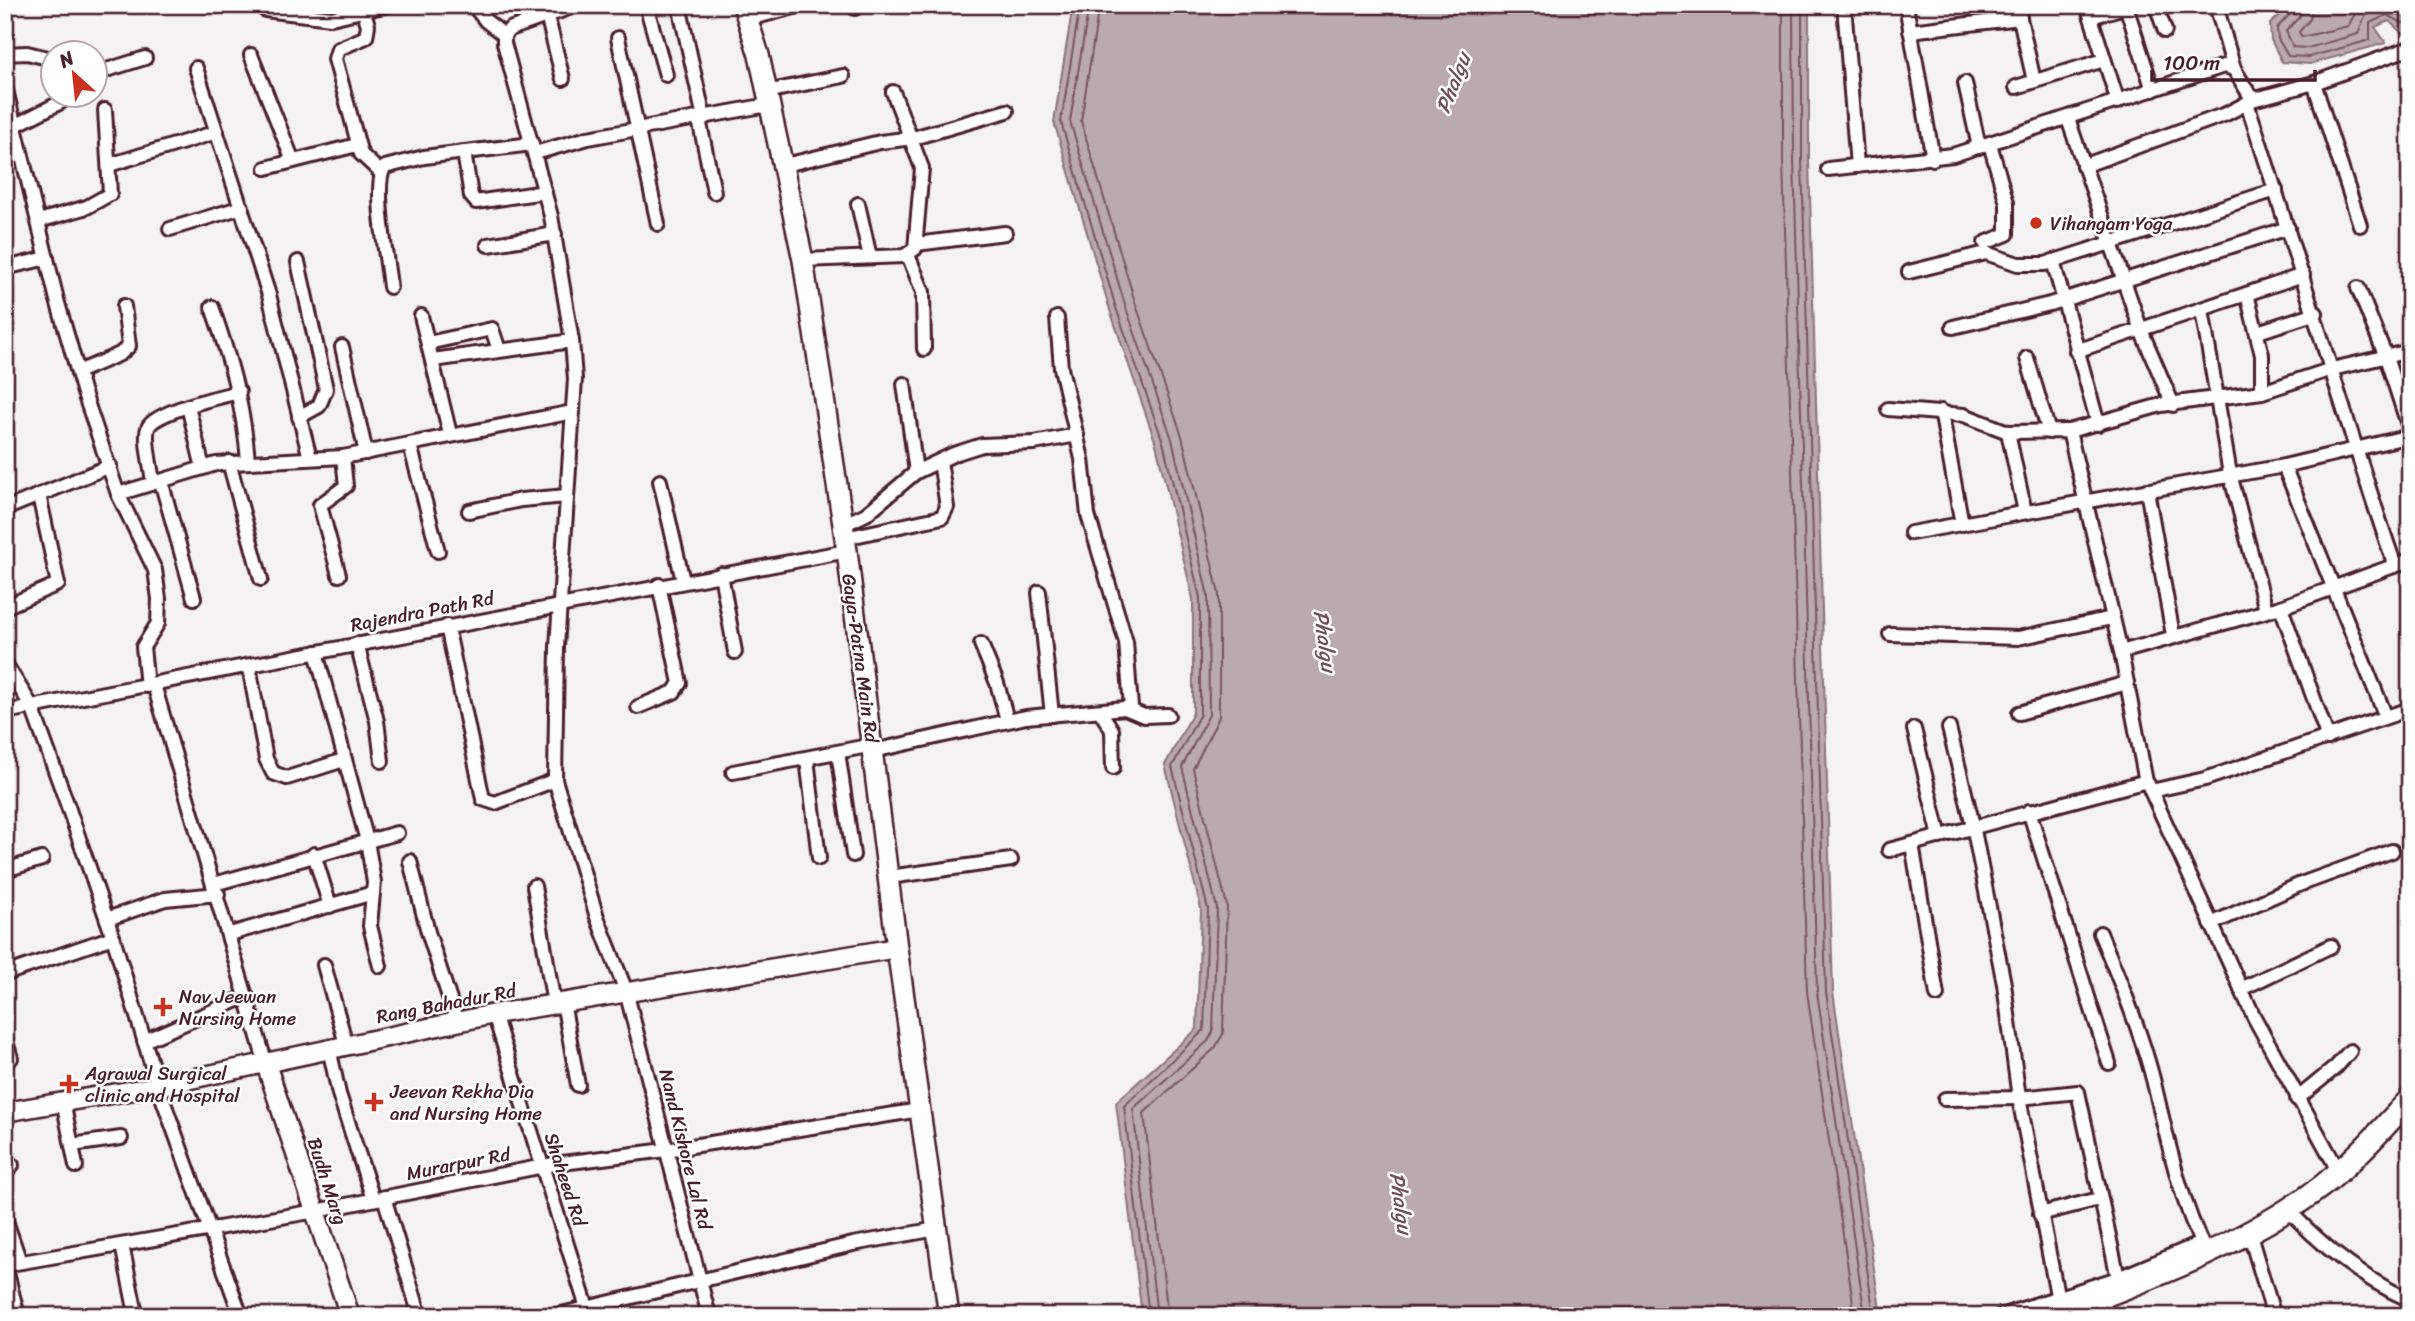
<svg xmlns="http://www.w3.org/2000/svg" width="2415" height="1321" font-family="Sriracha,sans-serif">
	<style>
		.water { fill: #baa9ae; stroke: #8d727a; stroke-width: 2 }
		.lines { fill: none; stroke-linecap: round; stroke-linejoin: round }
		.shore { stroke: #77565f; stroke-width: 2 }
		.street-casing { stroke: #4a1f2b; stroke-width: 18 }
		.secondary-casing { stroke: #4a1f2b; stroke-width: 23 }
		.primary-casing { stroke: #4a1f2b; stroke-width: 24 }
		.highway-casing { stroke: #4a1f2b; stroke-width: 26 }
		.street { stroke: #fff; stroke-width: 12 }
		.secondary { stroke: #fff; stroke-width: 18 }
		.primary { stroke: #fff; stroke-width: 19 }
		.highway { stroke: #fff; stroke-width: 21 }
		.poi-dot { fill: #c8321e; stroke: #fff; stroke-width: 2.5 }
		.labels { text-anchor: middle; stroke-width: 5; stroke-linejoin: round; paint-order: stroke }
		.poi-label { font-size: 19px; fill: #4a1f2b; stroke: #fff; text-anchor: start }
		.street-label { font-size: 19px; fill: #4a1f2b; stroke: #fff }
		.water-label { font-size: 21px; font-style: italic; fill: #714f59; stroke: #fff }
	</style>
	<rect width="100%" height="100%" fill="#f4f2f2"/>
	<filter id="ink" filterUnits="userSpaceOnUse"><feTurbulence type="fractalNoise" baseFrequency=".0143" numOctaves="2"/><feDisplacementMap in="SourceGraphic" scale="14" xChannelSelector="R" yChannelSelector="G"/><feConvolveMatrix kernelMatrix="1 2 1 2 8 2 1 2 1" color-interpolation-filters="sRGB"/></filter>
	<g filter="url(#ink)">
		<!-- water -->
		<g class="water">
			<polygon points="1073,5 1809,5 1809,159 1833,992 1881,1316 1142,1316 1116,1102 1197,1029 1201,909 1165,765 1193,713 1193,599 1156,444 1110,310 1054,122"/>
			<polygon points="2291,5 2410,5 2410,28 2403,34 2389,21 2375,27 2386,43 2310,64 2282,62 2271,40 2270,24"/>
		</g>
		<g class="lines">
			<!-- shore -->
			<g class="shore">
				<polyline points="1080,5 1061,122 1116,308 1163,442 1200,598 1200,714 1172,767 1208,909 1204,1030 1124,1106 1149,1316"/>
				<polyline points="1089,5 1070,121 1125,305 1172,439 1208,596 1209,715 1182,767 1217,908 1213,1032 1208,1041 1133,1109 1157,1316"/>
				<polyline points="1099,5 1081,121 1135,302 1182,436 1219,594 1219,717 1193,769 1227,906 1223,1034 1215,1048 1144,1113 1168,1316"/>
				<polyline points="1783,5 1783,160 1807,992 1855,1316"/>
				<polyline points="1793,5 1794,160 1817,992 1865,1316"/>
				<polyline points="1802,5 1802,160 1826,992 1874,1316"/>
				<polyline points="2293,5 2292,12 2277,28 2278,39 2288,56 2309,57 2370,40 2370,23 2387,15 2403,23 2410,23"/>
				<path d="M 2302,5 L 2300,16 L 2286,31 L 2293,47 L 2308,48 L 2358,34 L 2365,16 C 2389,0 2389,11 2410,14"/>
				<polyline points="2313,5 2310,19 2299,32 2302,37 2348,26 2360,5"/>
			</g>
			<defs>
				<g id="street">
					<polyline points="473,5 486,21 504,35"/>
					<polyline points="577,5 510,29 504,35 504,43 551,216 572,341 575,379 557,647 555,780 597,917 626,991 709,1316"/>
					<polyline points="646,5 666,75"/>
					<polyline points="679,5 704,118"/>
					<polyline points="854,5 855,8"/>
					<polyline points="1844,5 1857,166"/>
					<polyline points="1906,5 1933,159"/>
					<polyline points="2017,5 2034,81"/>
					<polyline points="2087,5 2118,102"/>
					<polyline points="2156,5 2165,31"/>
					<polyline points="2216,5 2234,69"/>
					<polyline points="2126,6 2153,90"/>
					<polyline points="265,10 331,18 388,5"/>
					<polyline points="364,12 368,25 366,37 338,49 335,59 361,154 380,172"/>
					<polyline points="547,15 563,79"/>
					<polyline points="2091,17 2131,5"/>
					<polyline points="748,19 802,5"/>
					<polyline points="1910,31 2020,18"/>
					<polyline points="618,38 658,224"/>
					<polyline points="5,54 27,53 52,59"/>
					<polyline points="251,55 293,161"/>
					<polyline points="196,68 269,295 310,458"/>
					<polyline points="94,74 145,58"/>
					<polyline points="1965,83 1979,147"/>
					<polyline points="2314,83 2360,225"/>
					<polyline points="5,86 57,300 83,390 118,494 155,570 159,599 158,623 143,647 147,686"/>
					<polyline points="2016,87 2104,60"/>
					<polyline points="766,92 843,76"/>
					<path d="M 2247,103 C 2298,257 2342,413 2395,566"/>
					<polyline points="699,119 714,192"/>
					<polyline points="2068,119 2141,330 2173,405"/>
					<polyline points="16,125 61,102 65,94"/>
					<polyline points="464,152 471,196 476,202 545,192"/>
					<polyline points="535,153 588,138 768,105"/>
					<polyline points="109,165 217,132"/>
					<polyline points="781,166 880,142 913,138 1007,111"/>
					<polyline points="2083,166 2226,114 2253,100"/>
					<polyline points="266,168 357,145"/>
					<polyline points="1828,169 1953,155 2224,66 2234,69 2249,94 2256,99 2314,83 2410,48"/>
					<polyline points="858,204 870,257"/>
					<polyline points="39,221 87,207 110,194 105,110"/>
					<polyline points="170,229 242,207"/>
					<polyline points="1985,243 2007,234 2007,203 1990,144"/>
					<polyline points="916,244 1005,233"/>
					<polyline points="488,245 555,234"/>
					<polyline points="908,255 923,292 924,349"/>
					<polyline points="803,260 904,256 915,249 922,168 893,92"/>
					<polyline points="2053,261 2098,424"/>
					<polyline points="298,262 326,389 319,406 299,417"/>
					<polyline points="5,268 47,258"/>
					<polyline points="1909,272 1986,253 2018,264 2045,264 2276,190"/>
					<path d="M 390,287 C 388,264 372,182 385,167 L 424,157 L 532,144"/>
					<polyline points="2358,288 2386,357 2410,431"/>
					<polyline points="2247,294 2262,355 2262,392"/>
					<path d="M 212,307 C 230,359 244,407 248,461"/>
					<polyline points="2202,310 2230,474 2266,610"/>
					<polyline points="421,316 450,434"/>
					<polyline points="1057,318 1061,368 1082,459 1088,515 1126,642 1131,708"/>
					<polyline points="1953,327 2050,304 2288,228"/>
					<polyline points="2258,332 2316,313"/>
					<polyline points="428,343 492,329 499,350"/>
					<polyline points="342,347 366,453"/>
					<polyline points="2076,351 2303,275"/>
					<polyline points="2027,358 2049,432"/>
					<polyline points="433,360 572,341"/>
					<polyline points="78,372 120,354 129,346 124,306"/>
					<polyline points="904,384 916,472"/>
					<polyline points="188,406 203,468"/>
					<polyline points="1888,409 1964,415 2008,432 2069,431 2121,652 2146,782"/>
					<polyline points="1941,411 1962,524"/>
					<polyline points="2069,431 2161,405 2262,392 2332,369 2410,351"/>
					<polyline points="2008,432 2025,512"/>
					<polyline points="410,445 438,551"/>
					<polyline points="229,462 261,579"/>
					<polyline points="2284,466 2386,717"/>
					<polyline points="161,481 194,598"/>
					<polyline points="660,481 683,581"/>
					<path d="M 153,483 C 152,471 144,439 148,428 C 153,412 222,396 239,392"/>
					<polyline points="2147,490 2173,635"/>
					<polyline points="118,494 216,464 343,457 573,412"/>
					<polyline points="5,509 110,466"/>
					<polyline points="469,511 521,500 567,496"/>
					<polyline points="843,525 866,514 916,472 954,454 982,445 1034,443 1077,435"/>
					<polyline points="1911,533 2284,466 2410,436"/>
					<polyline points="845,538 942,517 947,507 940,461"/>
					<polyline points="721,574 735,652"/>
					<polyline points="339,575 320,505 346,486 343,457"/>
					<polyline points="1039,592 1052,715"/>
					<polyline points="5,607 58,584 39,495"/>
					<polyline points="2281,607 2328,738"/>
					<polyline points="447,626 483,799 495,803 555,780"/>
					<polyline points="1890,634 2018,638 2112,618"/>
					<polyline points="357,644 377,721 382,761"/>
					<polyline points="981,644 997,683 1007,720"/>
					<polyline points="316,652 367,841 374,882 370,926 380,966"/>
					<polyline points="2121,652 2281,607 2410,560"/>
					<polyline points="5,663 32,707 65,798 113,937 158,1086 241,1316"/>
					<polyline points="249,666 266,759 273,773 287,778 344,760"/>
					<polyline points="154,685 265,1061"/>
					<polyline points="638,707 674,692 680,683 659,585"/>
					<polyline points="1100,711 1112,730 1113,768"/>
					<polyline points="5,712 847,551"/>
					<polyline points="2019,713 2127,683"/>
					<polyline points="1949,728 1973,825 2004,984 2019,1098 2058,1300"/>
					<polyline points="1914,729 1940,837"/>
					<polyline points="873,751 1026,717 1125,708 1144,716 1168,715"/>
					<polyline points="838,752 853,855"/>
					<polyline points="807,759 819,858"/>
					<polyline points="733,772 873,745"/>
					<polyline points="2151,791 2254,1017 2339,1172"/>
					<polyline points="2029,811 2109,1063"/>
					<polyline points="1912,844 1937,995"/>
					<polyline points="1889,850 2143,782 2148,784 2151,791 2205,779 2410,709"/>
					<polyline points="314,854 330,906"/>
					<polyline points="410,861 428,932 457,1022"/>
					<polyline points="5,870 42,859"/>
					<polyline points="889,877 1011,860"/>
					<polyline points="214,884 397,833"/>
					<polyline points="534,886 554,1004"/>
					<polyline points="107,919 165,899 218,894"/>
					<polyline points="2211,924 2301,884 2392,851"/>
					<path d="M 2100,933 C 2120,981 2140,1029 2153,1079 C 2167,1137 2179,1198 2206,1253"/>
					<polyline points="230,934 373,893"/>
					<polyline points="324,965 346,1044"/>
					<polyline points="5,974 113,937"/>
					<polyline points="2241,989 2331,946"/>
					<polyline points="563,1002 578,1085"/>
					<polyline points="494,1014 589,1314"/>
					<polyline points="5,1038 11,1058"/>
					<polyline points="144,1041 247,996"/>
					<polyline points="329,1048 339,1094 373,1199"/>
					<polyline points="1945,1099 2019,1098 2078,1092 2118,1278"/>
					<polyline points="2297,1099 2336,1067 2350,1051"/>
					<polyline points="63,1101 76,1166"/>
					<polyline points="72,1145 121,1138"/>
					<polyline points="5,1174 12,1165"/>
					<polyline points="384,1197 420,1316"/>
					<polyline points="2040,1214 2099,1199"/>
					<path d="M 2295,1217 C 2328,1251 2367,1281 2410,1300"/>
					<polyline points="5,1218 20,1262"/>
					<polyline points="2252,1242 2274,1316"/>
					<polyline points="122,1245 135,1309"/>
					<polyline points="5,1265 316,1211 554,1164 666,1150 920,1110"/>
					<polyline points="5,1265 18,1316"/>
					<polyline points="2105,1307 2108,1316"/>
					<polyline points="553,1316 853,1244 937,1229"/>
					<polyline points="2000,1316 2118,1278 2201,1243"/>
				</g>
				<g id="secondary">
					<polyline points="265,1061 350,1316"/>
					<polyline points="5,1112 158,1086 494,1014 897,948"/>
				</g>
				<polyline id="primary" points="743,5 759,55 803,260 847,551 897,948 949,1316"/>
				<path id="highway" d="M 2051,1316 C 2144,1281 2242,1247 2322,1186 C 2354,1161 2382,1129 2410,1099"/>
			</defs>
			<!-- street casing -->
			<use href="#street" class="street-casing"/>
			<!-- secondary casing -->
			<use href="#secondary" class="secondary-casing"/>
			<!-- primary casing -->
			<use href="#primary" class="primary-casing"/>
			<!-- highway casing -->
			<use href="#highway" class="highway-casing"/>
			<!-- street -->
			<use href="#street" class="street"/>
			<!-- secondary -->
			<use href="#secondary" class="secondary"/>
			<!-- primary -->
			<use href="#primary" class="primary"/>
			<!-- highway -->
			<use href="#highway" class="highway"/>
		</g>
	</g>
	<!-- markers -->
	<g class="poi-dot">
		<circle cx="2036" cy="223" r="7"/>
		<path d="M159.5 996.5h7v7h7v7h-7v7h-7v-7h-7v-7h7z"/>
		<path d="M65.5 1073.5h7v7h7v7h-7v7h-7v-7h-7v-7h7z"/>
		<path d="M370.5 1091.5h7v7h7v7h-7v7h-7v-7h-7v-7h7z"/>
	</g>
	<g class="labels">
		<!-- poi labels -->
		<g class="poi-label">
			<text x="2050" y="230">Vihangam Yoga</text>
			<text x="179" y="1003">Nav Jeewan<tspan x="179" dy="22">Nursing Home</tspan></text>
			<text x="85" y="1080">Agrawal Surgical<tspan x="85" dy="22">clinic and Hospital</tspan></text>
			<text x="390" y="1098">Jeevan Rekha Dia<tspan x="390" dy="22">and Nursing Home</tspan></text>
		</g>
		<!-- street labels -->
		<g class="street-label">
			<text transform="translate(422 611) rotate(-11)" y="7">Rajendra Path Rd</text>
			<text transform="translate(861 658) rotate(82)" y="7">Gaya-Patna Main Rd</text>
			<text transform="translate(446 1003) rotate(-11)" y="7">Rang Bahadur Rd</text>
			<text transform="translate(686 1149) rotate(76)" y="7">Nand Kishore Lal Rd</text>
			<text transform="translate(458 1163) rotate(-11)" y="7">Murarpur Rd</text>
			<text transform="translate(566 1179) rotate(72)" y="7">Shaheed Rd</text>
			<text transform="translate(328 1181) rotate(72)" y="7">Budh Marg</text>
		</g>
		<!-- water labels -->
		<g class="water-label">
			<text transform="translate(1453 83) rotate(-69)" y="7">Phalgu</text>
			<text transform="translate(1325 641) rotate(82)" y="7">Phalgu</text>
			<text transform="translate(1401 1203) rotate(82)" y="7">Phalgu</text>
		</g>
	</g>
	<!-- margin -->
	<rect width="2415" height="1321" fill="none" stroke="#fff" stroke-width="28"/>
	<rect x="14" y="14" width="2387" height="1293" fill="none" stroke="#4a1f2b" stroke-width="2.5" filter="url(#ink)"/>
	<!-- north arrow -->
	<g transform="translate(74 74) rotate(333)"><circle r="33" fill="#ffffff" stroke="#b7a5aa" stroke-width="2"/>
	<path d="M0-5L12 26L0 18L-12 26Z" fill="#c8321e"/>
	<text y="-10" font-size="19" font-weight="bold" text-anchor="middle" fill="#4a1f2b">N</text>
	</g>
	<!-- scale -->
	<path d="M2152 70v10h163v-10" fill="none" stroke="#4a1f2b" stroke-width="3.5"/>
	<text x="2163" y="70" font-size="21" fill="#4a1f2b" stroke="#ffffff" stroke-width="5" paint-order="stroke">100 m</text>
</svg>
